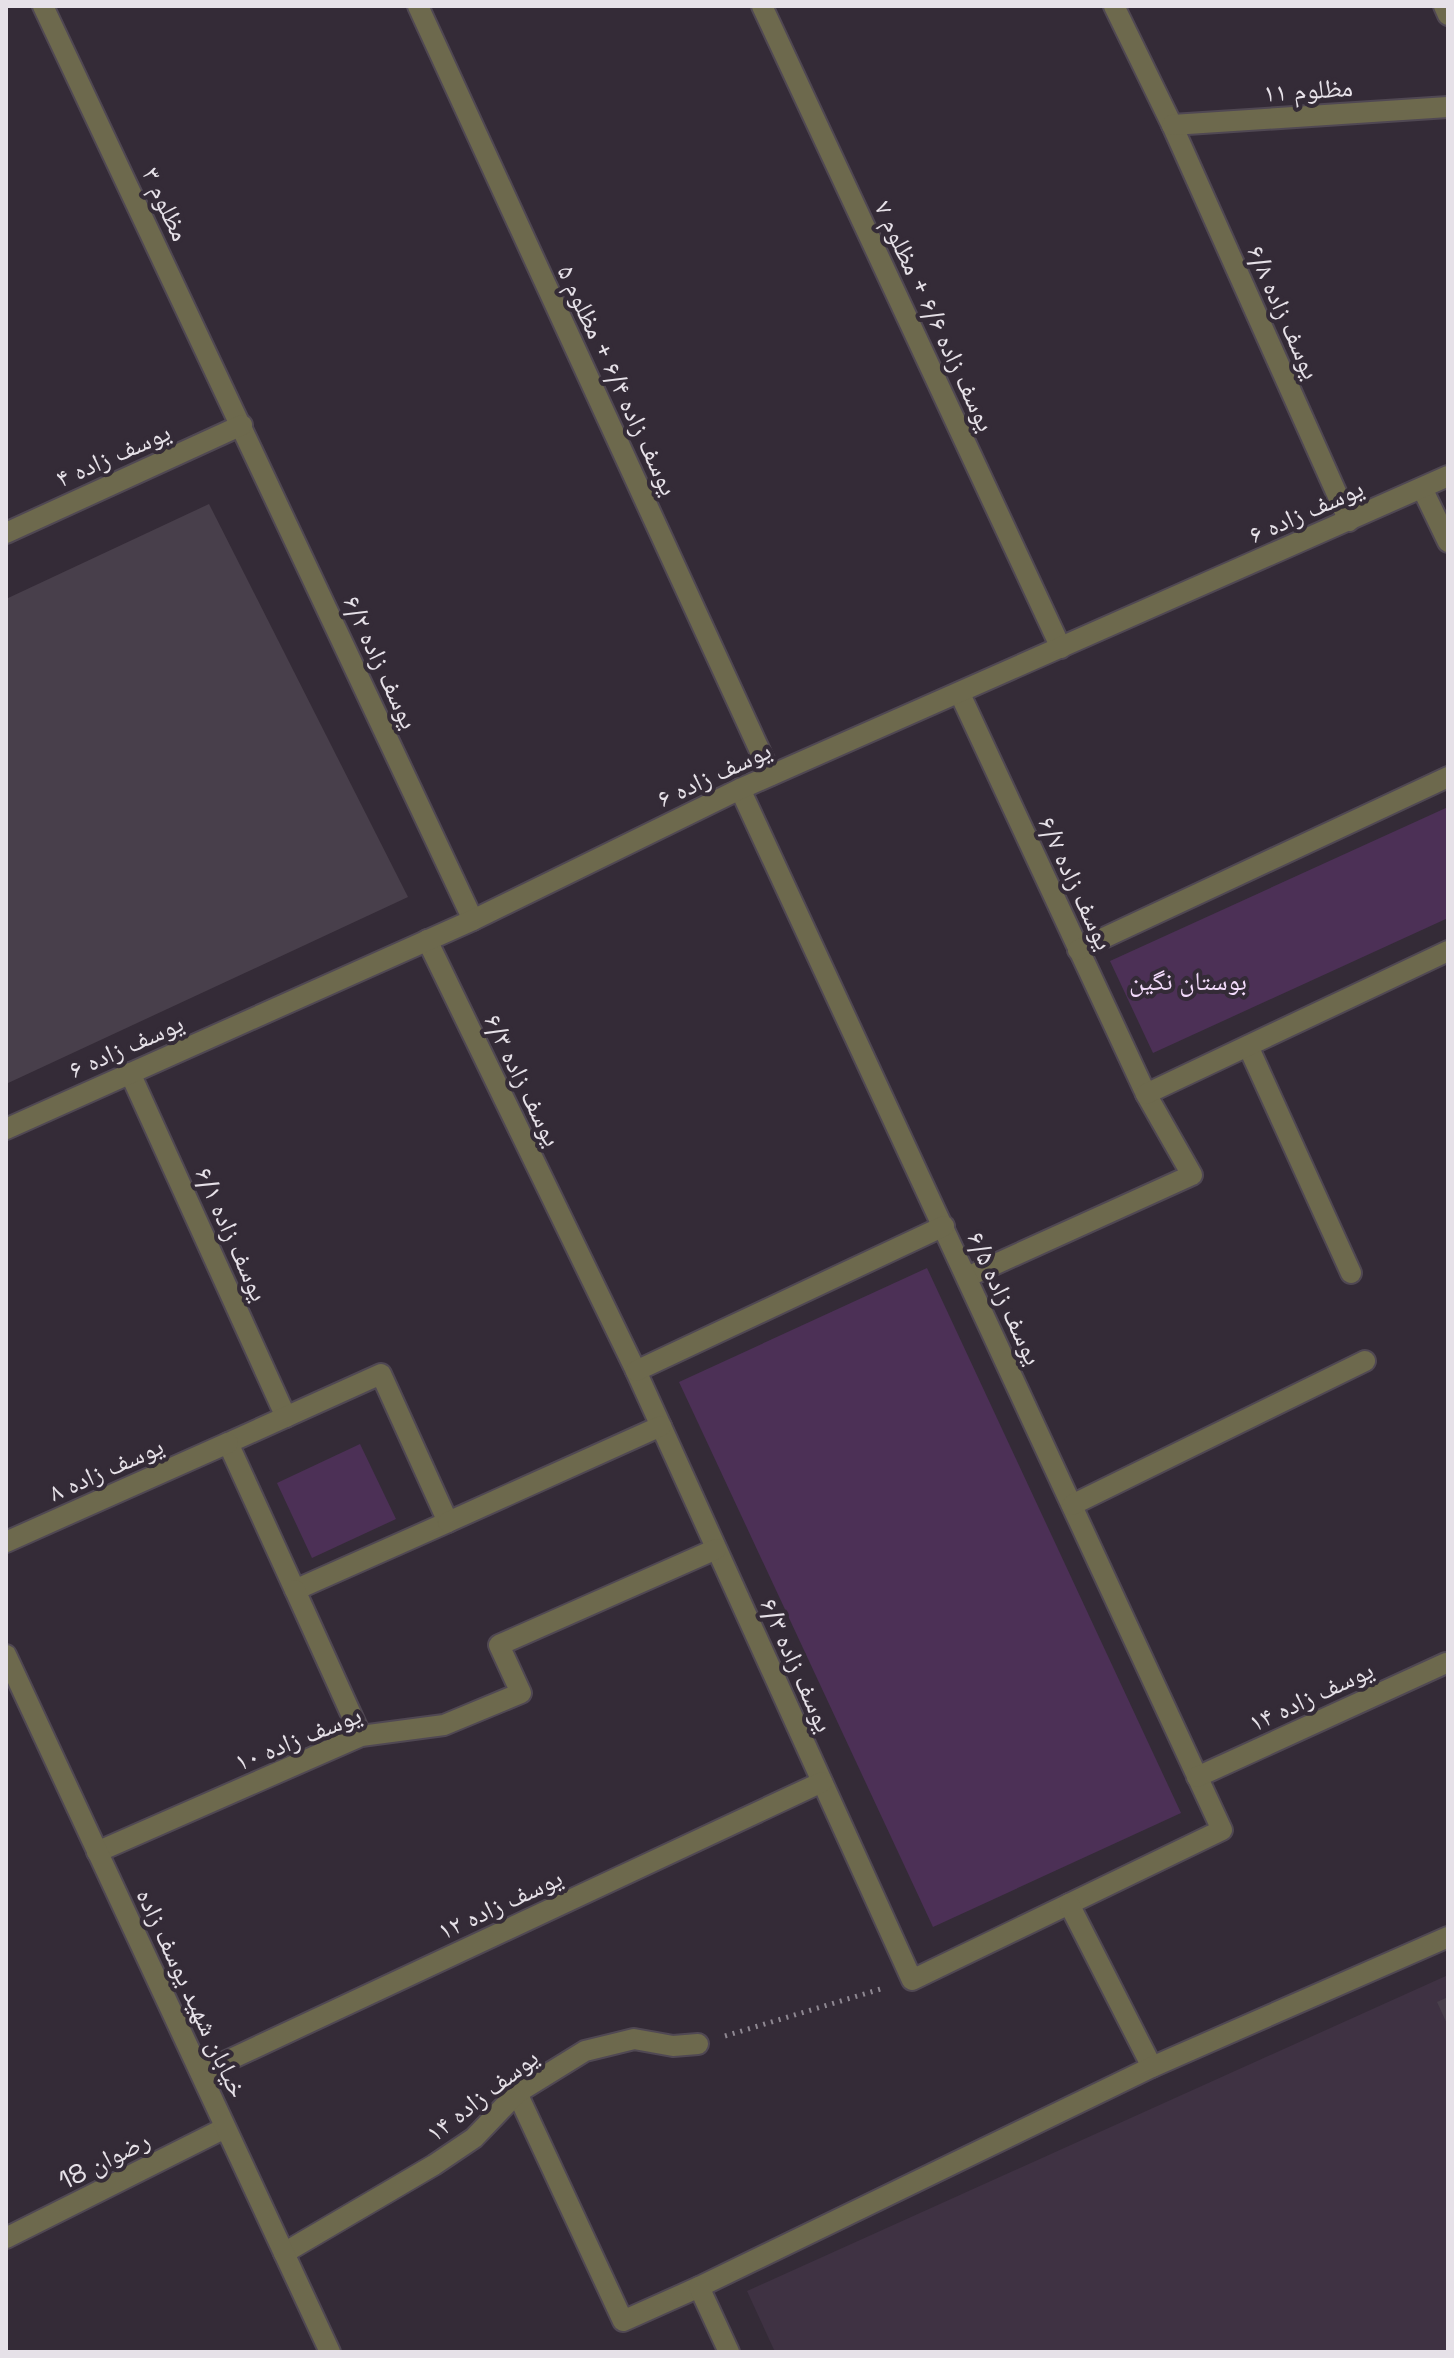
<svg xmlns="http://www.w3.org/2000/svg" width="1454" height="2358" font-family="'Space Grotesk','Noto Naskh Arabic',sans-serif">
	<style>
		.built { fill: #3f3243 }
		.green { fill: #4c3056 }
		.building { fill: #483f4b }
		.lines { fill: none; stroke-linecap: round; stroke-linejoin: round }
		.minor-casing { stroke: #504853; stroke-width: 24 }
		.tertiary-casing { stroke: #504853; stroke-width: 24 }
		.path { stroke: #8f8892; stroke-width: 5; stroke-dasharray: 2 6; stroke-linecap: butt }
		.minor { stroke: #6d694d; stroke-width: 20 }
		.tertiary { stroke: #6d694d; stroke-width: 20 }
		.labels { text-anchor: middle; stroke-width: 8; stroke-linejoin: round; paint-order: stroke }
		.street-label { font-size: 26px; fill: #e6e1e8; stroke: #342b37 }
		.park-label { font-size: 26px; fill: #f2dafa; stroke: #342b37 }
	</style>
	<rect width="100%" height="100%" fill="#342b37"/>
	<!-- built -->
	<polygon class="built" points="1448,1975 1448,2352 775,2352 747,2291"/>
	<!-- green -->
	<g class="green">
		<polygon points="1448,807 1448,918 1153,1053 1110,961"/>
		<polygon points="927,1268 1181,1813 933,1927 679,1382"/>
		<polygon points="360,1444 396,1519 312,1558 277,1483"/>
	</g>
	<!-- building -->
	<g class="building">
		<polygon points="209,504 408,897 6,1084 6,599"/>
		<polygon points="1448,1997 1448,2026 1437,2002"/>
	</g>
	<g class="lines">
		<defs>
			<g id="minor">
				<polyline points="43,6 473,920"/>
				<polyline points="418,6 771,775"/>
				<polyline points="762,6 1061,648"/>
				<polyline points="1114,6 1172,125 1349,521"/>
				<polyline points="1444,6 1448,15"/>
				<polyline points="1172,125 1448,107"/>
				<polyline points="1422,488 1448,542"/>
				<polyline points="6,533 242,425"/>
				<polyline points="960,694 1146,1094 1192,1175 967,1277"/>
				<polyline points="427,940 636,1371 912,1980 1222,1830 740,789"/>
				<polyline points="1078,950 1448,777"/>
				<polyline points="1248,1046 1351,1273"/>
				<polyline points="130,1073 286,1417"/>
				<polyline points="1146,1094 1448,951"/>
				<polyline points="6,1129 473,920 740,789 1448,476"/>
				<polyline points="636,1371 944,1226"/>
				<polygon points="381,1374 448,1522 295,1590 228,1443"/>
				<polyline points="1072,1505 1365,1361"/>
				<polyline points="448,1522 661,1426"/>
				<polyline points="6,1542 228,1443"/>
				<polyline points="295,1590 361,1736"/>
				<polyline points="1197,1777 1446,1663"/>
				<polyline points="97,1852 361,1736 444,1725 521,1693 499,1645 716,1549"/>
				<polyline points="1069,1904 1152,2067"/>
				<polyline points="201,2073 822,1782"/>
				<polyline points="517,2093 623,2321 699,2287"/>
				<polyline points="6,2238 225,2128"/>
				<polyline points="284,2253 434,2165 474,2138 517,2093 585,2051 634,2039 673,2046 698,2044"/>
				<polyline points="729,2352 699,2287 1152,2067 1448,1937"/>
			</g>
			<polyline id="tertiary" points="6,1655 330,2352"/>
		</defs>
		<!-- minor casing -->
		<use href="#minor" class="minor-casing"/>
		<!-- tertiary casing -->
		<use href="#tertiary" class="tertiary-casing"/>
		<!-- path -->
		<polyline class="path" points="725,2036 884,1988"/>
		<!-- minor -->
		<use href="#minor" class="minor"/>
		<!-- tertiary -->
		<use href="#tertiary" class="tertiary"/>
	</g>
	<g class="labels">
		<!-- street labels -->
		<g class="street-label">
			<text transform="translate(1308 90) rotate(-4)" y="9">مظلوم ۱۱</text>
			<text transform="translate(166 204) rotate(65)" y="9">مظلوم ۳</text>
			<text transform="translate(1284 312) rotate(66)" y="9">یوسف زاده ۶/۸</text>
			<text transform="translate(935 316) rotate(65)" y="9">یوسف زاده ۶/۶ + مظلوم ۷</text>
			<text transform="translate(618 380) rotate(65)" y="9">یوسف زاده ۶/۴ + مظلوم ۵</text>
			<text transform="translate(113 455) rotate(-24)" y="9">یوسف زاده ۴</text>
			<text transform="translate(1306 511) rotate(-24)" y="9">یوسف زاده ۶</text>
			<text transform="translate(381 662) rotate(65)" y="9">یوسف زاده ۶/۲</text>
			<text transform="translate(714 774) rotate(-25)" y="9">یوسف زاده ۶</text>
			<text transform="translate(1076 883) rotate(65)" y="9">یوسف زاده ۶/۷</text>
			<text transform="translate(126 1046) rotate(-24)" y="9">یوسف زاده ۶</text>
			<text transform="translate(523 1080) rotate(64)" y="9">یوسف زاده ۶/۳</text>
			<text transform="translate(232 1234) rotate(66)" y="9">یوسف زاده ۶/۱</text>
			<text transform="translate(1005 1298) rotate(65)" y="9">یوسف زاده ۶/۵</text>
			<text transform="translate(106 1469) rotate(-24)" y="9">یوسف زاده ۸</text>
			<text transform="translate(797 1665) rotate(66)" y="9">یوسف زاده ۶/۳</text>
			<text transform="translate(1311 1696) rotate(-25)" y="9">یوسف زاده ۱۴</text>
			<text transform="translate(298 1738) rotate(-22)" y="9">یوسف زاده ۱۰</text>
			<text transform="translate(500 1904) rotate(-25)" y="9">یوسف زاده ۱۲</text>
			<text transform="translate(192 1993) rotate(65)" y="9">خیابان شهید یوسف زاده</text>
			<text transform="translate(482 2095) rotate(-38)" y="9">یوسف زاده ۱۴</text>
			<text transform="translate(104 2160) rotate(-27)" y="9">رضوان 18</text>
		</g>
		<!-- park labels -->
		<g class="park-label">
			<text x="1188" y="990">بوستان نگین</text>
		</g>
	</g>
	<!-- border -->
	<rect width="1454" height="2358" fill="none" stroke="#e6e1e8" stroke-width="16"/>
</svg>
